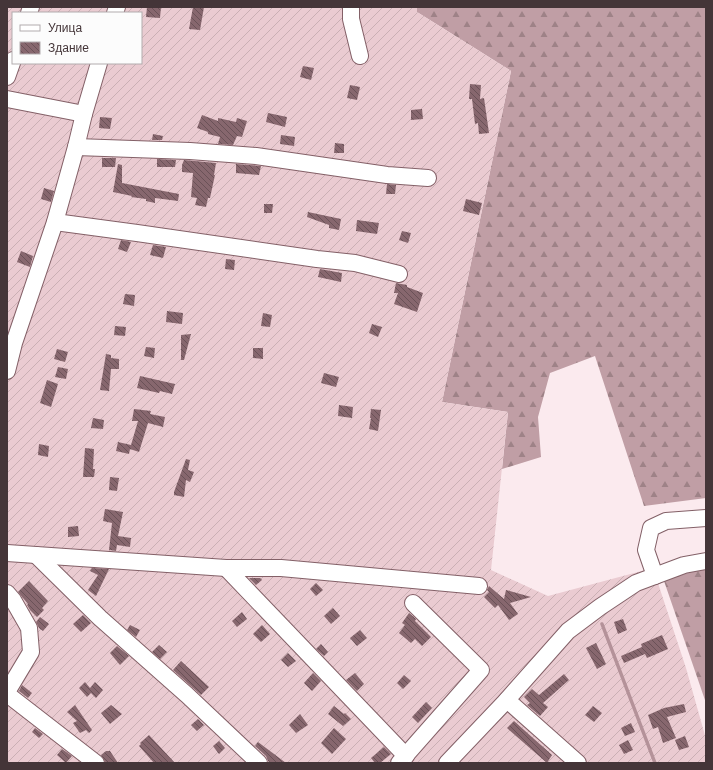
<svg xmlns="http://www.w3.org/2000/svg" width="713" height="770" font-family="'Work Sans',sans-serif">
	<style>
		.forest { fill: url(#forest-firs) }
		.garden { fill: url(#garden-furrows); fill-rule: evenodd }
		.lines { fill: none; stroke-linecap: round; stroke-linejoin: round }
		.stream { stroke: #b49299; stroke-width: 3.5 }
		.building { fill: url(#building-back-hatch) }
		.minor-casing { stroke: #836067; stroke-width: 18 }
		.minor { stroke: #fff; stroke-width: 16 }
	</style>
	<defs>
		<pattern id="forest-firs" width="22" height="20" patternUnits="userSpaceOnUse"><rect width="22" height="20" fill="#c09ea5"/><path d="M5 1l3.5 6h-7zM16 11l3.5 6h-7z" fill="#9e8287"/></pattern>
		<pattern id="garden-furrows" width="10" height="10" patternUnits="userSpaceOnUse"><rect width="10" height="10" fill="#eacbd1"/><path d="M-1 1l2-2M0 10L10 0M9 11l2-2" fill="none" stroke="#caafb4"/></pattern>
		<pattern id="building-back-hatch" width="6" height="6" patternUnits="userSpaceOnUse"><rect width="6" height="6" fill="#87676e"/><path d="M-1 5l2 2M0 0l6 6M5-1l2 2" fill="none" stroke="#6a5157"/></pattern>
	</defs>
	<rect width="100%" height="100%" fill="#fbeaee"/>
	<!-- forest -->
	<g class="forest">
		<polygon points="417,7 706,7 706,498 644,506 595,356 550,373 538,417 541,457 502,469 508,412 442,402 511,71 417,12"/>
		<polygon points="706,569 706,703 664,581 696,570"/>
	</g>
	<!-- garden -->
	<path class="garden" d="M 7,7 L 417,7 L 417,12 L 511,71 L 442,402 L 508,412 L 491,570 L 548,596 L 653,568 L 686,668 L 706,739 L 706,763 L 7,763 ZM 13,13 L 141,13 L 141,63 L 13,63 Z"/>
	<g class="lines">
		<!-- stream -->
		<polyline class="stream" points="602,624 655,763"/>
	</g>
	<!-- building -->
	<g class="building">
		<polygon points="147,7 161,7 160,18 146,17"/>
		<polygon points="193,7 204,7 200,30 189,29"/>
		<polygon points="303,66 314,68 311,80 300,77"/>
		<polygon points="470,84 481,85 480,99 484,98 489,133 479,134 478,123 475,124 472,99 469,99"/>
		<polygon points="350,85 360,87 357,100 347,98"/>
		<polygon points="422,109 423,119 411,120 411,110"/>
		<polygon points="268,113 287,117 285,127 266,122"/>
		<polygon points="202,115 218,121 218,118 236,122 237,118 247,121 242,137 237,136 233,145 218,144 220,137 208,134 208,132 197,128"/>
		<polygon points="100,117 112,118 110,129 99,128"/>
		<polygon points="153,134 163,136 162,140 152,140"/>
		<polygon points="281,135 295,137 294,146 280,144"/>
		<polygon points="335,143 344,144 344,153 334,153"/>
		<polygon points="102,158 116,158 115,167 102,167"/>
		<polygon points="157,159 176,160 175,167 157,167"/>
		<polygon points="184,160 216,163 214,175 215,175 210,198 208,198 206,207 195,205 197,198 191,197 193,173 182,172 182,165"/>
		<polygon points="118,164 122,165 122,183 179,194 178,201 155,198 155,203 146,201 146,199 131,197 132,196 113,192"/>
		<polygon points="236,164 261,166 259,175 236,173"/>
		<polygon points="387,184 396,185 395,194 386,194"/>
		<polygon points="44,188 54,191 51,202 41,199"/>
		<polygon points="466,199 482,203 479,215 463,211"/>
		<polygon points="264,204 273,204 272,213 264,213"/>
		<polygon points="308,212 341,219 339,230 329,228 329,225 307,217"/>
		<polygon points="357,220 379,223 377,234 356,231"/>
		<polygon points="402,231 411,233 408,243 399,240"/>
		<polygon points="121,240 131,242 127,252 118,249"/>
		<polygon points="153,245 166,247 163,258 150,255"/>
		<polygon points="21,251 33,256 30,267 17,262"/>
		<polygon points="226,259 235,260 234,270 225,269"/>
		<polygon points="320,269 342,273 341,282 318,277"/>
		<polygon points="396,283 407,285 407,287 423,293 417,312 394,304 398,293 394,293"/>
		<polygon points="125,294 135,295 134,306 123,304"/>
		<polygon points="167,311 183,313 182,324 166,322"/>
		<polygon points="263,313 272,315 270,327 261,326"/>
		<polygon points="372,324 382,327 378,337 369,333"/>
		<polygon points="115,326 126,327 125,336 114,335"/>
		<polygon points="191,334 184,360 181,360 181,335"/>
		<polygon points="146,347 155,348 154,358 144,356"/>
		<polygon points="253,348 263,348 263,359 253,358"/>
		<polygon points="57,349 68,352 65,362 54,359"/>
		<polygon points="106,354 111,355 111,358 119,359 119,369 111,369 109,391 100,390"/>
		<polygon points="58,367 68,369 66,379 55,377"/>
		<polygon points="324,373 339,377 336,387 321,383"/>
		<polygon points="140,376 175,384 172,394 160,391 159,393 137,388"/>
		<polygon points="47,380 58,384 51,407 40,403"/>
		<polygon points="339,405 353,407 352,418 338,416"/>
		<polygon points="134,409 151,411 150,414 165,417 163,427 148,423 139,452 130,449 129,454 116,451 118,442 131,445 138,421 132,421"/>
		<polygon points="371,409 381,410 378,431 369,429 371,418 370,418"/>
		<polygon points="93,418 104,420 103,429 91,428"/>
		<polygon points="39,444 49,446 48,457 38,455"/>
		<polygon points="85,448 94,449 93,469 95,469 94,477 83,477"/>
		<polygon points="186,459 190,460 188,470 194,472 190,482 186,480 184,497 174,495 174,492"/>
		<polygon points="110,477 119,478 117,491 109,490"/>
		<polygon points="105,509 123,512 118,536 131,538 130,547 117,545 116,551 109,550 112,523 103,521"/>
		<polygon points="78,526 79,536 68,537 68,527"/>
		<polygon points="92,568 109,569 96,596 88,590 98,575 90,571"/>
		<polygon points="249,578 260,578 262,580 256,585"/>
		<polygon points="29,581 48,601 42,608 44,610 37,617 30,610 27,605 28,604 18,592"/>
		<polygon points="316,583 323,590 316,596 310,589"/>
		<polygon points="489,586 504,599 506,590 531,597 510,603 518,614 509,620 498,605 495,608 484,597 489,592 487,590"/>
		<polygon points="333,608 340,616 331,624 324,616"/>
		<polygon points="242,612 247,619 237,627 232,621"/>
		<polygon points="409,613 416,619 415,621 431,637 422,646 415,639 411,643 399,633 405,625 402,623"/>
		<polygon points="83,615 91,623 81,632 73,624"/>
		<polygon points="40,617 49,624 43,631 39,628 36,622"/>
		<polygon points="623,619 627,630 618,634 614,622"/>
		<polygon points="130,625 140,630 136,637 127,630"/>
		<polygon points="262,625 270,634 261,642 253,634"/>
		<polygon points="360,630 367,638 357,646 350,638"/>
		<polygon points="662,635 668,649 647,658 645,654 624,663 621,656 642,647 641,644"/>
		<polygon points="596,643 606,664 597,669 586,648"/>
		<polygon points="321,644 328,652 324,656 316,649"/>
		<polygon points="159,645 167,652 160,659 152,652"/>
		<polygon points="117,646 129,656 120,665 110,653"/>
		<polygon points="288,653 296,661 288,667 281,660"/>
		<polygon points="181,661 209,687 201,695 173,670"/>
		<polygon points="313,673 321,681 312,691 304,683"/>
		<polygon points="355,673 364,684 357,691 346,680"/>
		<polygon points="564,674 569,680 543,703 548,707 540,716 527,705 530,703 524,697 532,689 539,695"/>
		<polygon points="404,675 411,681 403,689 397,683"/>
		<polygon points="85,682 90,688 95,682 103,690 96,698 91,693 87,697 79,688"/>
		<polygon points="22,685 32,693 28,698 19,691"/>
		<polygon points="426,702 432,708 418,723 412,717"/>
		<polygon points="684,704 686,712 667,717 676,738 663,743 658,727 653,729 648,715 664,708"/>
		<polygon points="75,705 92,730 89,733 86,730 80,733 73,723 77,721 67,712"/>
		<polygon points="111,705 122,714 110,724 101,713"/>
		<polygon points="334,706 344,714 345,713 351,719 343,726 328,714"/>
		<polygon points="593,706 602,713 594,722 585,715"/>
		<polygon points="300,714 308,725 296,733 289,725"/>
		<polygon points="198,719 204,725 197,731 191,725"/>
		<polygon points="514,721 552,755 547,763 507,728"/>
		<polygon points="631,723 635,732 625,736 621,728"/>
		<polygon points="35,728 43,734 39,738 32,732"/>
		<polygon points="334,728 346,739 332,754 321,743"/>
		<polygon points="149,735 175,763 154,763 139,746 141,744 140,743"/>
		<polygon points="685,736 689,747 679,750 675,740"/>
		<polygon points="628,740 633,750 624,754 619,745"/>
		<polygon points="219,741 225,748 219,754 213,746"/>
		<polygon points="258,742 286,763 271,763 268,761 266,756 255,746"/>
		<polygon points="384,747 391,754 380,763 375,763 371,758"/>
		<polygon points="62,749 72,756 66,763 57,755"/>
		<polygon points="106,751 110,751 118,763 106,763 101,755"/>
	</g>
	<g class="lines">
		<defs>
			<g id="minor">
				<polyline points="351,7 351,19 360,56"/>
				<polyline points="29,13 31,7"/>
				<polyline points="115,13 117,7"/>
				<polyline points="7,77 13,60"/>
				<polyline points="7,99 84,114"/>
				<polyline points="76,147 190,151 256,156 387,175 428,178"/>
				<polyline points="55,222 137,233 317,259 355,263 399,274"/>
				<polyline points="7,371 14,343 55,222 76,147 84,114 99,63"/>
				<polyline points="7,553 226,568 281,568 479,586"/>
				<polyline points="36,555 100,618 187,695 259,763"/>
				<polyline points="226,568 406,756"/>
				<polyline points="655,576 646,550 651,528 666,521 706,518"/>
				<polyline points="7,593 13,600 29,628 31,652 7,692"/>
				<polyline points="7,694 96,763"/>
				<polyline points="507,700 578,763"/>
				<polyline points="399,763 481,670 413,603"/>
				<polyline points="447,763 505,702 568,631 600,607 636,583 684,565 706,561"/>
			</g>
		</defs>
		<!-- minor casing -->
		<use href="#minor" class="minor-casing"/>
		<!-- minor -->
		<use href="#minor" class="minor"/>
	</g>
	<!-- border -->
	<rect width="713" height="770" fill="none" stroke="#443538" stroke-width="16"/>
	<!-- legend -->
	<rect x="12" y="12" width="130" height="52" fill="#fcfcfc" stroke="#b2acae"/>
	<rect x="20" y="25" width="20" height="6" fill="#ffffff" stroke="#b2acae"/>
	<text x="48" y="32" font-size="12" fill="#443538">Улица</text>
	<rect x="20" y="42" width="20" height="12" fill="url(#building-back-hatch)" stroke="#b2acae"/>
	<text x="48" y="52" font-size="12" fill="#443538">Здание</text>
</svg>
